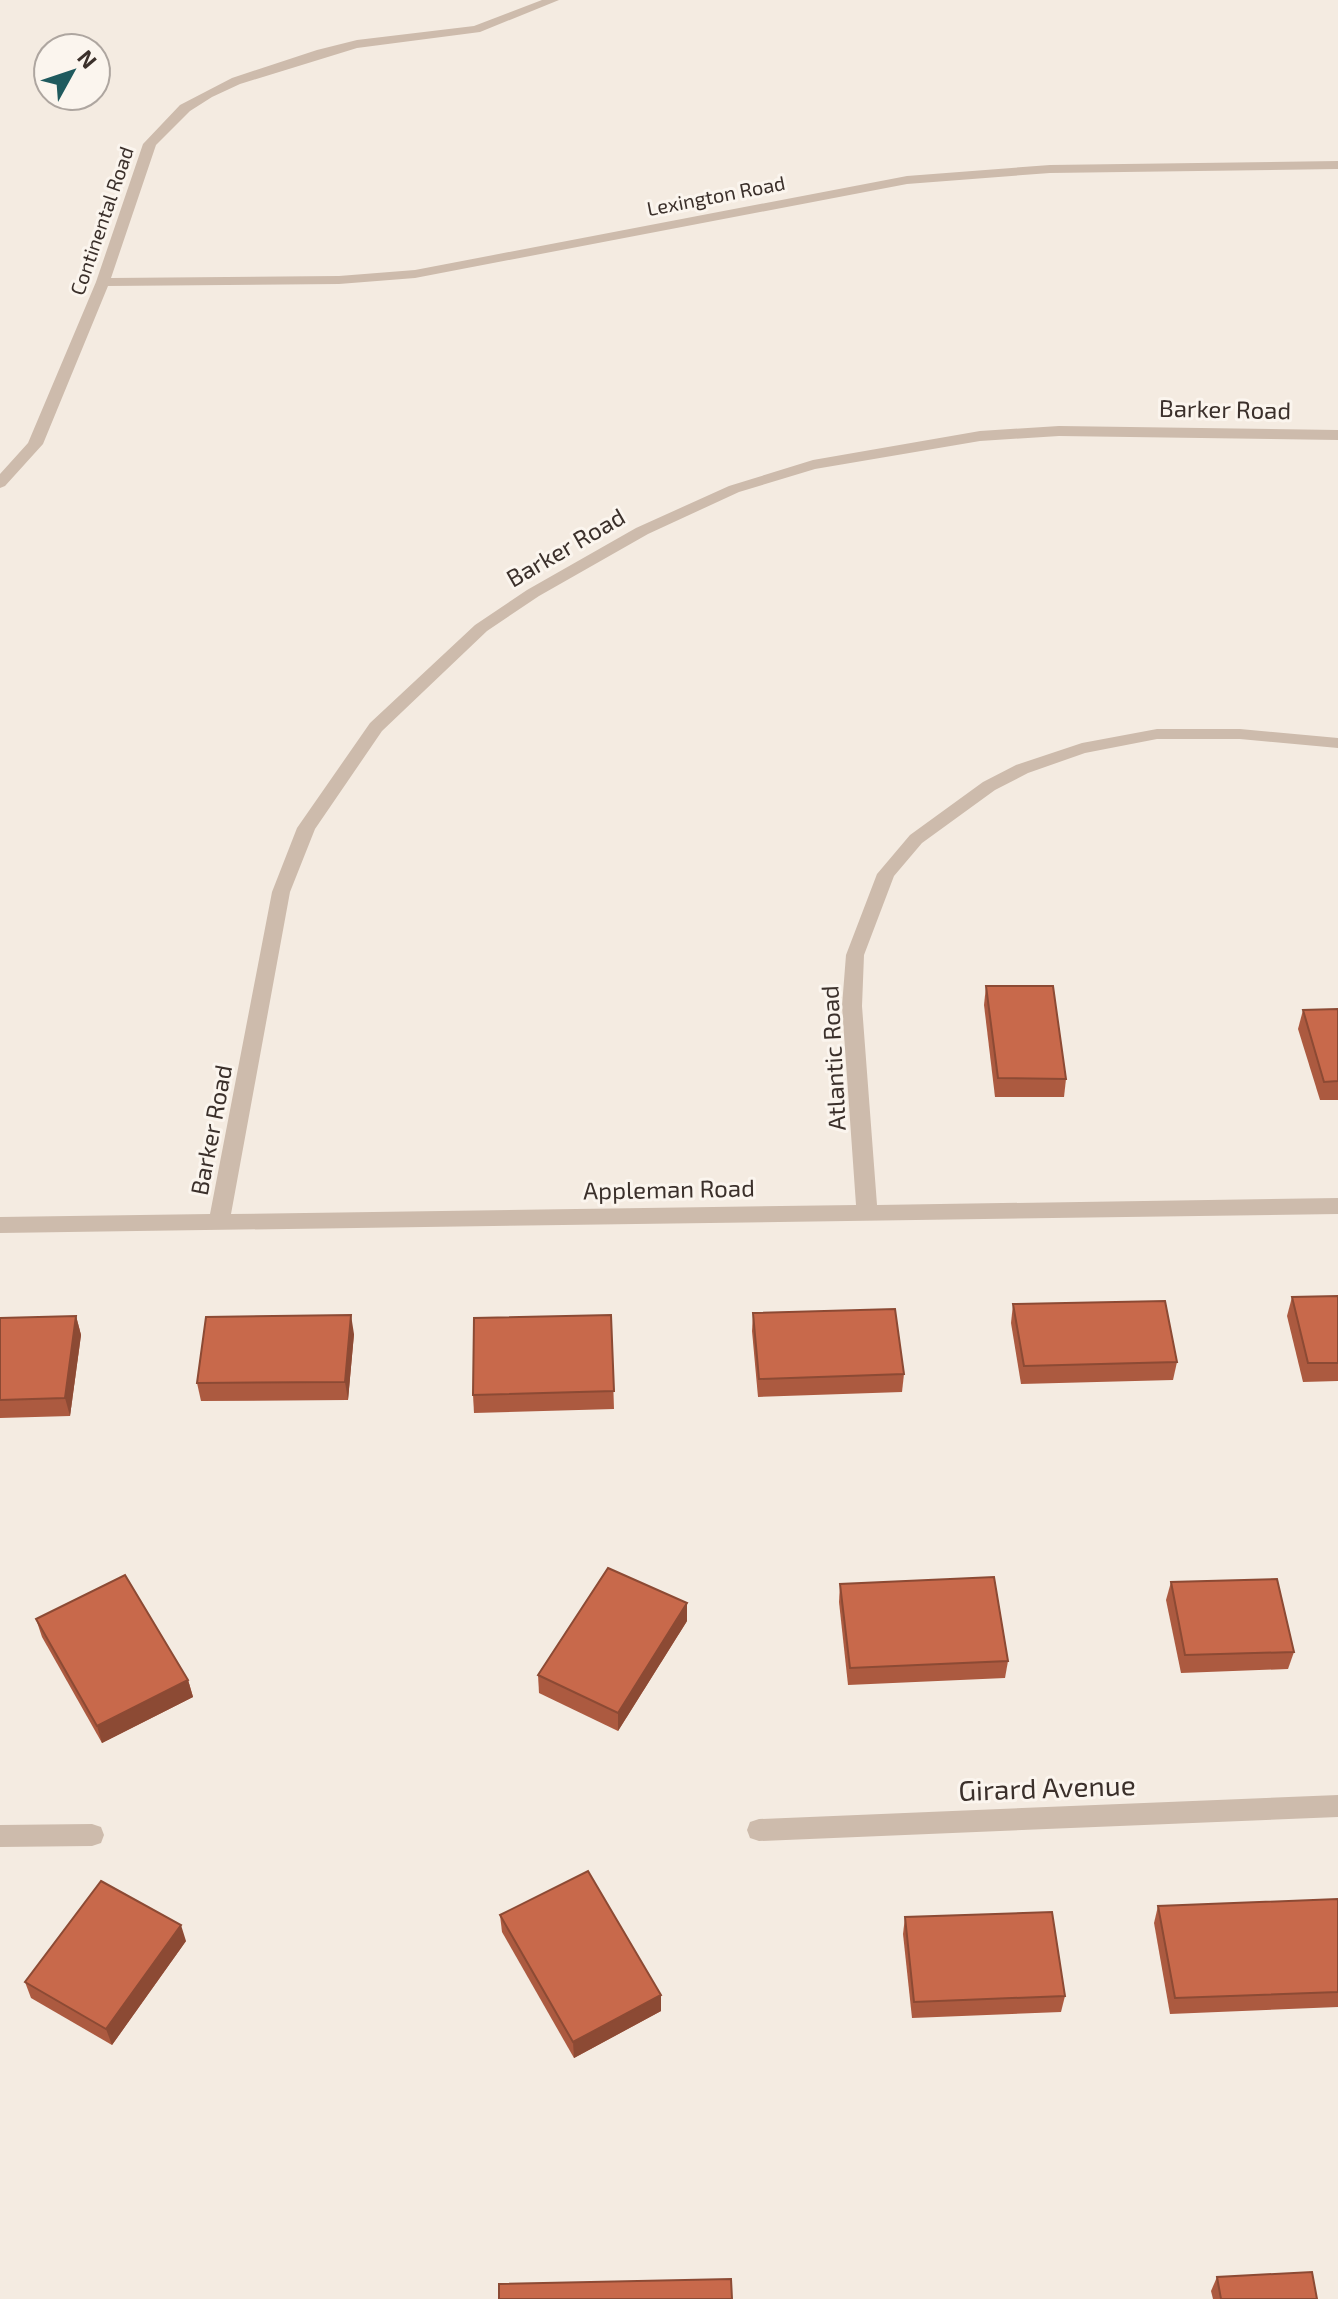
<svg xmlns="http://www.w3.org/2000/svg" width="1338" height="2299" font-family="'Exo 2',sans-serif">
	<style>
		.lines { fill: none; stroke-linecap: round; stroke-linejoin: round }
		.minor { fill: #cdbbac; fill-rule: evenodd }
		.wall { fill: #ac5a40 }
		.shaded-wall { fill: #8c4a34 }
		.building { fill: #c8694b; stroke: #8c4a34; stroke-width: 2 }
		.labels { text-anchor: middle; stroke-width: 6; stroke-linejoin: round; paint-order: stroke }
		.far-street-label { font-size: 20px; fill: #3b302b; stroke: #fbf5ee }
		.street-label { font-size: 24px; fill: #3b302b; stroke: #fbf5ee }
		.near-street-label { font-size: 28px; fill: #3b302b; stroke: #fbf5ee }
	</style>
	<rect width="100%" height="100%" fill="#f4ebe1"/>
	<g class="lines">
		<!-- minor -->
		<g class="minor">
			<polygon points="542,0 559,0 480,32 357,48 240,84 212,97 190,111 156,145 111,278 339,276 415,270 907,176 1050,165 1338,161 1338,169 1050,173 907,184 415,278 339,284 108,286 43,444 5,486 0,488 0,474 28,443 96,282 143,144 180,105 232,78 317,50 357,40 474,26"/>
			<polygon points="1059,426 1338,430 1338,440 1059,436 980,441 815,469 739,492 648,534 539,596 487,631 382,731 315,829 290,892 231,1214 856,1205 842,1006 846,955 877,874 910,835 983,782 1016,765 1082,743 1157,729 1240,729 1338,738 1338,748 1240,739 1157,739 1085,753 1028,773 995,790 922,843 894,876 864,955 862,1006 877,1205 1338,1198 1338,1214 0,1233 0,1217 210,1214 272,892 297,828 370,723 475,625 527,590 636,528 729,486 813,460 980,431"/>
			<polygon points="1338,1795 1338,1817 759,1841 750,1838 747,1830 750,1822 759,1819"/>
			<polygon points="92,1824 101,1827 104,1835 101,1843 92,1846 0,1847 0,1825"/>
		</g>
	</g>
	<!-- wall -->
	<g class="wall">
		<polygon points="986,986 1066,1079 1064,1097 995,1097 984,1005"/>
		<polygon points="1338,1009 1338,1100 1320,1100 1298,1029 1303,1010"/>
		<polygon points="1338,1296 1338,1381 1303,1382 1287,1316 1292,1297"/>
		<polygon points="1013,1304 1177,1362 1173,1380 1021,1384 1011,1323"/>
		<polygon points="753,1313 904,1374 902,1392 758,1397 752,1331"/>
		<polygon points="611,1315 614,1409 474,1413 473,1395"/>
		<polygon points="76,1316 81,1335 70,1416 0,1418 0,1318"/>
		<polygon points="354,1334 348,1400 201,1401 197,1383"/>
		<polygon points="1171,1582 1294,1652 1288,1669 1181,1673 1166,1600"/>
		<polygon points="840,1584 1008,1661 1005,1678 848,1685 839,1602"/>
		<polygon points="36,1619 188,1680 193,1697 102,1743 42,1637"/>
		<polygon points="687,1621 618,1731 539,1693 538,1675"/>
		<polygon points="1338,1899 1338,2007 1170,2014 1154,1923 1158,1906"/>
		<polygon points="500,1915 661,1995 661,2011 574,2058 502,1932"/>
		<polygon points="905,1917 1065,1996 1061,2012 912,2018 903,1934"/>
		<polygon points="186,1941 112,2045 31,1998 25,1982"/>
		<polygon points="1217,2277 1317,2299 1213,2299 1211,2291"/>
	</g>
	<!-- shaded-wall -->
	<g class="shaded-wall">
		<polygon points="351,1315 354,1334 348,1400 345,1382"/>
		<polygon points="76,1316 81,1335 70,1416 65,1398"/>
		<polygon points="687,1603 687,1621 618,1731 618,1713"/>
		<polygon points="188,1680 193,1697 102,1743 97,1726"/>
		<polygon points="181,1925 186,1941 112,2045 106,2029"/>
		<polygon points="661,1995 661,2011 574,2058 573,2042"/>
	</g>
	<!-- building -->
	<g class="building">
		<polygon points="986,986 1053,986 1066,1079 998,1078"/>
		<polygon points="1338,1009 1338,1081 1324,1082 1303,1010"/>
		<polygon points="1338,1296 1338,1363 1308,1363 1292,1297"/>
		<polygon points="1165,1301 1177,1362 1024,1366 1013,1304"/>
		<polygon points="895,1309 904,1374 759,1379 753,1313"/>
		<polygon points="351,1315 345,1382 197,1383 206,1317"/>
		<polygon points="611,1315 614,1391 473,1395 474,1318"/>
		<polygon points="76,1316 65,1398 0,1400 0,1318"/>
		<polygon points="608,1568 687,1603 618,1713 538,1675"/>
		<polygon points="125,1575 188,1680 97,1726 36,1619"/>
		<polygon points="994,1577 1008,1661 850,1668 840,1584"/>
		<polygon points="1277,1579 1294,1652 1185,1655 1171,1582"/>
		<polygon points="588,1871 661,1995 573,2042 500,1915"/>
		<polygon points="101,1881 181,1925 106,2029 25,1982"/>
		<polygon points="1338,1899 1338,1992 1175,1998 1158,1906"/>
		<polygon points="1052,1912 1065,1996 914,2002 905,1917"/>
		<polygon points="1312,2272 1317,2299 1221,2299 1217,2277"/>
		<polygon points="731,2279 732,2299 499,2299 499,2284"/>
	</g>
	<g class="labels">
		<!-- far-street labels -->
		<g class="far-street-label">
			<text transform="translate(716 196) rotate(-11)" y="7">Lexington Road</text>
			<text transform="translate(102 221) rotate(-71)" y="7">Continental Road</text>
		</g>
		<!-- street labels -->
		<g class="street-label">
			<text transform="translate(1225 410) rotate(1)" y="8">Barker Road</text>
			<text transform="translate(566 548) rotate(-30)" y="8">Barker Road</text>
			<text transform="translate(834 1058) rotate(-93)" y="8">Atlantic Road</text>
			<text transform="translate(212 1130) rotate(-79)" y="8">Barker Road</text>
			<text transform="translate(669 1190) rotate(-1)" y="8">Appleman Road</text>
		</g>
		<!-- near-street labels -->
		<g class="near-street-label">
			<text transform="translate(1047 1788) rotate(-2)" y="10">Girard Avenue</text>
		</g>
	</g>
	<!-- north arrow -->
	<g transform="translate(72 72) rotate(50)"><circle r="38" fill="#fbf5ee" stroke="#aea6a0" stroke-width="2"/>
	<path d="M0-6L14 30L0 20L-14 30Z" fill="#1f5a5e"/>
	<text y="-12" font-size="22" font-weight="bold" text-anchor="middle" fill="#3b302b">N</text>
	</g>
</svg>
